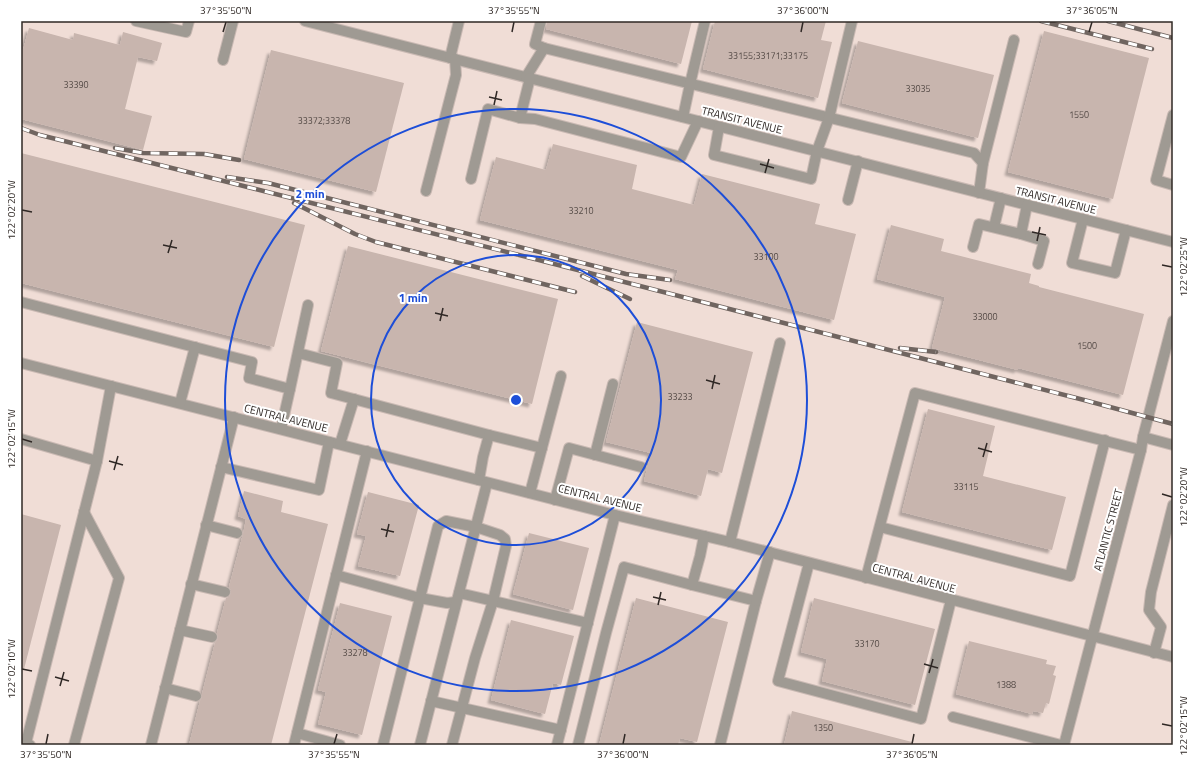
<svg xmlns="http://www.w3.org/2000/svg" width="1194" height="766" font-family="'Titillium Web',sans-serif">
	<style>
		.building { fill: #c8b5ae; filter: url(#shadow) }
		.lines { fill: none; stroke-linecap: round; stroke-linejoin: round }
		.minor-casing { stroke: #c9b9b3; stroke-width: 12 }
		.minor { stroke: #9f9a93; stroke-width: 10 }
		.rail-casing { stroke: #706560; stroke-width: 4.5 }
		.rail { stroke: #fff; stroke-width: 3; stroke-dasharray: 9; stroke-linecap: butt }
		.ticks { fill: none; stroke: #2f2825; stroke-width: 1.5 }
		.ring { fill: none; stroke: #1d4ed8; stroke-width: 2 }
		.labels { text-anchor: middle; stroke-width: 4; stroke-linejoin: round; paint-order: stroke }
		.number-label { font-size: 9px; fill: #554b47 }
		.street-label { font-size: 11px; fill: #2f2825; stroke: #fff }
		.centre { fill: #1d4ed8; stroke: #fff; stroke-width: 2 }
		.ring-label { font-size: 12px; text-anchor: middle; font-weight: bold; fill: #1d4ed8; stroke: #fff; stroke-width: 4; stroke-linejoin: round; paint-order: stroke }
		.neatline { fill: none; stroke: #2f2825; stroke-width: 1.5 }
		.ticks-label { font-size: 10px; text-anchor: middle; fill: #2f2825 }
	</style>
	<defs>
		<filter id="shadow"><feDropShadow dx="-3.5" dy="3.5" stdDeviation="1" flood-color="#0004"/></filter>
	</defs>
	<rect width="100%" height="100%" fill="#f0ddd6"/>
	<!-- building -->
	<g class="building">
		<polygon points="547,21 692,21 681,64 546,29"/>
		<polygon points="715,21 826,21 821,40 832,42 818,98 703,69"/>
		<polygon points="29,28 73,40 74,33 120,45 123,32 162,43 157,61 138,57 125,109 152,116 143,150 21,119 21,49 23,50"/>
		<polygon points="1044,31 1149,58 1113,199 1008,172"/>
		<polygon points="858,41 994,75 978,138 842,103"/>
		<polygon points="271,50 404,83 376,192 244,159"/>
		<polygon points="553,144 637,165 632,189 694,205 702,174 820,204 815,224 856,234 834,320 675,279 678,270 480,220 496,157 546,170"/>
		<polygon points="21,153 305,225 274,347 21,283"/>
		<polygon points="891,225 944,239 941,251 1031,274 1029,283 1039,286 1039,287 1144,314 1123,395 1018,368 1018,370 932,348 945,297 877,279"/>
		<polygon points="348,246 558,299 532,404 321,351"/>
		<polygon points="637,322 753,352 722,473 708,469 701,496 644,481 651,453 606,442"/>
		<polygon points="928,409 995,426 983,476 1066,497 1052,550 902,512"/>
		<polygon points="244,491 283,501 281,512 328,524 271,745 189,745 200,701 202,697 202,694 215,643 218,639 217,633 226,598 229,597 231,593 231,590 229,587 242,538 243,535 246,519 238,516"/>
		<polygon points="368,492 419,505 400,576 358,566 366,536 357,534"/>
		<polygon points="21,514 61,525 24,669 21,668"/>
		<polygon points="529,533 589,548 573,610 513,594"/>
		<polygon points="636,598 728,622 697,742 680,738 678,745 599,745"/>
		<polygon points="814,598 935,629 915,705 822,681 827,659 801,652"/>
		<polygon points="340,603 392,616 362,735 318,724 326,692 318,690"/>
		<polygon points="511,620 574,636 561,685 553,683 545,714 491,700"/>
		<polygon points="969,641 1047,660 1046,664 1056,666 1053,675 1056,676 1049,704 1046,703 1043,713 1033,711 1032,714 956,694"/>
		<polygon points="792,711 912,742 911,745 784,745"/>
	</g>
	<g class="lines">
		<defs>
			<g id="minor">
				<polyline points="136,21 186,32 189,21"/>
				<polyline points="305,21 1173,242"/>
				<polyline points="541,21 535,44 544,48"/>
				<polyline points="450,58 459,21"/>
				<polyline points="223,60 233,21"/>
				<polyline points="526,77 544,48 974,153 983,163"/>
				<polyline points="1173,115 1156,180 1173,185"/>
				<polyline points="683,117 690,84 705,21"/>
				<polyline points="520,118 530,78"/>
				<polyline points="719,127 714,155 811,179 817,151 829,118 852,21"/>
				<polyline points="471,179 488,109 520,118 535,119 681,157 698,121"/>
				<polyline points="426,191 456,75 455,59"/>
				<polyline points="979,193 983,163 1014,40"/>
				<polyline points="848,200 858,161"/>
				<polyline points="1027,205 1021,234 1044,241 1038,264"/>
				<polyline points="1083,219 1072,263 1115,273 1126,230"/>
				<polyline points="994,227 1001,198"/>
				<polyline points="973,247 979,224 1021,234"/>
				<polyline points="21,302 252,362 249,378 290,389 281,429"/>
				<polyline points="298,353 337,363 331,393 489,435 483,457 479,480"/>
				<polyline points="21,363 615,515 730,542 1173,657"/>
				<polyline points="290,389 308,305"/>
				<polyline points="180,403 195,347"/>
				<polyline points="489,435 542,448"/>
				<polyline points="1143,437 1173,445"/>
				<polyline points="21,439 97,461 111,386"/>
				<polyline points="340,444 354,399"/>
				<polyline points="595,455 613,384"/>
				<polyline points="221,467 319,490 329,442"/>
				<polyline points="530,493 561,376"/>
				<polyline points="555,500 569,448 641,467"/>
				<polyline points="206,525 237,533"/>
				<polyline points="880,527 1070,576 1105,440"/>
				<polyline points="730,542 780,343"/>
				<polyline points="809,563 778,681 921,719 951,600"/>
				<polyline points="336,575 420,598 447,603 456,602"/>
				<polyline points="866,578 915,393 1141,450"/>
				<polyline points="191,584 225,592"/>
				<polyline points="692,585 756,601 720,745"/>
				<polyline points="459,593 588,623"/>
				<polyline points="756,601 770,552"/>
				<polyline points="180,630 212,637"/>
				<polyline points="1154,653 1161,627 1149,610 1151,592 1173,505"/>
				<polyline points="165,688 196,696"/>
				<polyline points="431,701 561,730"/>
				<polyline points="953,717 1061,745"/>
				<polyline points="297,733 340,745"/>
				<polyline points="30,745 26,743 97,461"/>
				<polyline points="74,745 119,578 84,512"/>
				<polyline points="151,745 234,417"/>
				<polyline points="294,745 367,451"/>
				<polyline points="383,745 438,526 446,521 476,527 500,535 505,539 506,546 493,601 475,658 452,745"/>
				<polyline points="420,745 487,483"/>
				<polyline points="557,745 615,515"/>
				<polyline points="578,745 606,633 624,567 692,585 700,556 704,536"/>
				<polyline points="1064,745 1141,450 1143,437 1173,321"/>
			</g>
		</defs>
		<!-- minor casing -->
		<use href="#minor" class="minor-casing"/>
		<!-- minor -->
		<use href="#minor" class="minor"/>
		<defs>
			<g id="rail">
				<polyline points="1041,21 1152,49"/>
				<polyline points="1108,21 1173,38"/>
				<polyline points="21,128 40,135 531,258 1084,400 1173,424"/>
				<polyline points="115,148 143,153 204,154 239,160"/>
				<polyline points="227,177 268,183 626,274 670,280"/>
				<polyline points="294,203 355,234 376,242 575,292"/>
				<polyline points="582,276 630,299"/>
				<polyline points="900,348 936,352"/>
			</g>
		</defs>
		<!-- rail casing -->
		<use href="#rail" class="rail-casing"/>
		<!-- rail -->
		<use href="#rail" class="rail"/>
	</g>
	<!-- ticks -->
	<path class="ticks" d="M 223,32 L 226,22M 512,32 L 514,22M 801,32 L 803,22M 1089,32 L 1092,22M 489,97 L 502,100M 494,105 L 497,91M 760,164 L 774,168M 765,173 L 769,159M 22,210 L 32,212M 1032,232 L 1046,235M 1037,241 L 1040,227M 163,245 L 177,248M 168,253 L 172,240M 1162,265 L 1172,267M 435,313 L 448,316M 440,321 L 443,308M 706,380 L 720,384M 712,389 L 715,375M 22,439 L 32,442M 978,448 L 992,452M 983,457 L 987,443M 109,461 L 123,465M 114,470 L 118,456M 1162,494 L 1172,497M 381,529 L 394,532M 386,537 L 389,524M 653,597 L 666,600M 658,605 L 661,592M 924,664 L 938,668M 22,669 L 32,671M 929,673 L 933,659M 55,677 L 69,681M 60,686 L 64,672M 1162,724 L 1172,726M 46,744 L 48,734M 334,744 L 337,734M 623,744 L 625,734M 912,744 L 914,734"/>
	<!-- distance rings -->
	<g class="ring">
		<circle cx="516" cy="400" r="145"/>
		<circle cx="516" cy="400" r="291"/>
	</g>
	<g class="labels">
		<!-- number labels -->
		<g class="number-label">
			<text x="768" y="59">33155;33171;33175</text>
			<text x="76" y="88">33390</text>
			<text x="918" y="92">33035</text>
			<text x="1079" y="118">1550</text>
			<text x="324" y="124">33372;33378</text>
			<text x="581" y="214">33210</text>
			<text x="766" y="260">33100</text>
			<text x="985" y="320">33000</text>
			<text x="1087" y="349">1500</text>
			<text x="680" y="400">33233</text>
			<text x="966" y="490">33115</text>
			<text x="867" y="647">33170</text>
			<text x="355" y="656">33278</text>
			<text x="1006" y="688">1388</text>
			<text x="823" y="731">1350</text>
		</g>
		<!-- street labels -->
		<g class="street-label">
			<text transform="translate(742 120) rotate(14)" y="4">TRANSIT AVENUE</text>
			<text transform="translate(1056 200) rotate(14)" y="4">TRANSIT AVENUE</text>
			<text transform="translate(286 418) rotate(14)" y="4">CENTRAL AVENUE</text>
			<text transform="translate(600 498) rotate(14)" y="4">CENTRAL AVENUE</text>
			<text transform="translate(1108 530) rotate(-75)" y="4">ATLANTIC STREET</text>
			<text transform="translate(914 578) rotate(15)" y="4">CENTRAL AVENUE</text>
		</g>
	</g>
	<circle cx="516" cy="400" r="6" class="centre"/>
	<g class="ring-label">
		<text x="310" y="198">2 min</text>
		<text x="413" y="302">1 min</text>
	</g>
	<!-- border -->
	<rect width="1194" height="766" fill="none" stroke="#ffffff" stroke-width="44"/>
	<rect x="22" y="22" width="1150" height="722" class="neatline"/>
	<g class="ticks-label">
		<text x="226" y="14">37°35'50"N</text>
		<text x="514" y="14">37°35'55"N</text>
		<text x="803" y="14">37°36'00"N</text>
		<text x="1092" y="14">37°36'05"N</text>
		<text transform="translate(11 210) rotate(-90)" y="4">122°02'20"W</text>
		<text transform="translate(1183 267) rotate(-90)" y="4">122°02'25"W</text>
		<text transform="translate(11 439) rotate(-90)" y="4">122°02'15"W</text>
		<text transform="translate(1183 497) rotate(-90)" y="4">122°02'20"W</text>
		<text transform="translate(11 669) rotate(-90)" y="4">122°02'10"W</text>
		<text transform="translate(1183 726) rotate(-90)" y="4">122°02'15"W</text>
		<text x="46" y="758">37°35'50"N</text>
		<text x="334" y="758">37°35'55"N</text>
		<text x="623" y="758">37°36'00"N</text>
		<text x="912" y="758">37°36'05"N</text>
	</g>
</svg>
